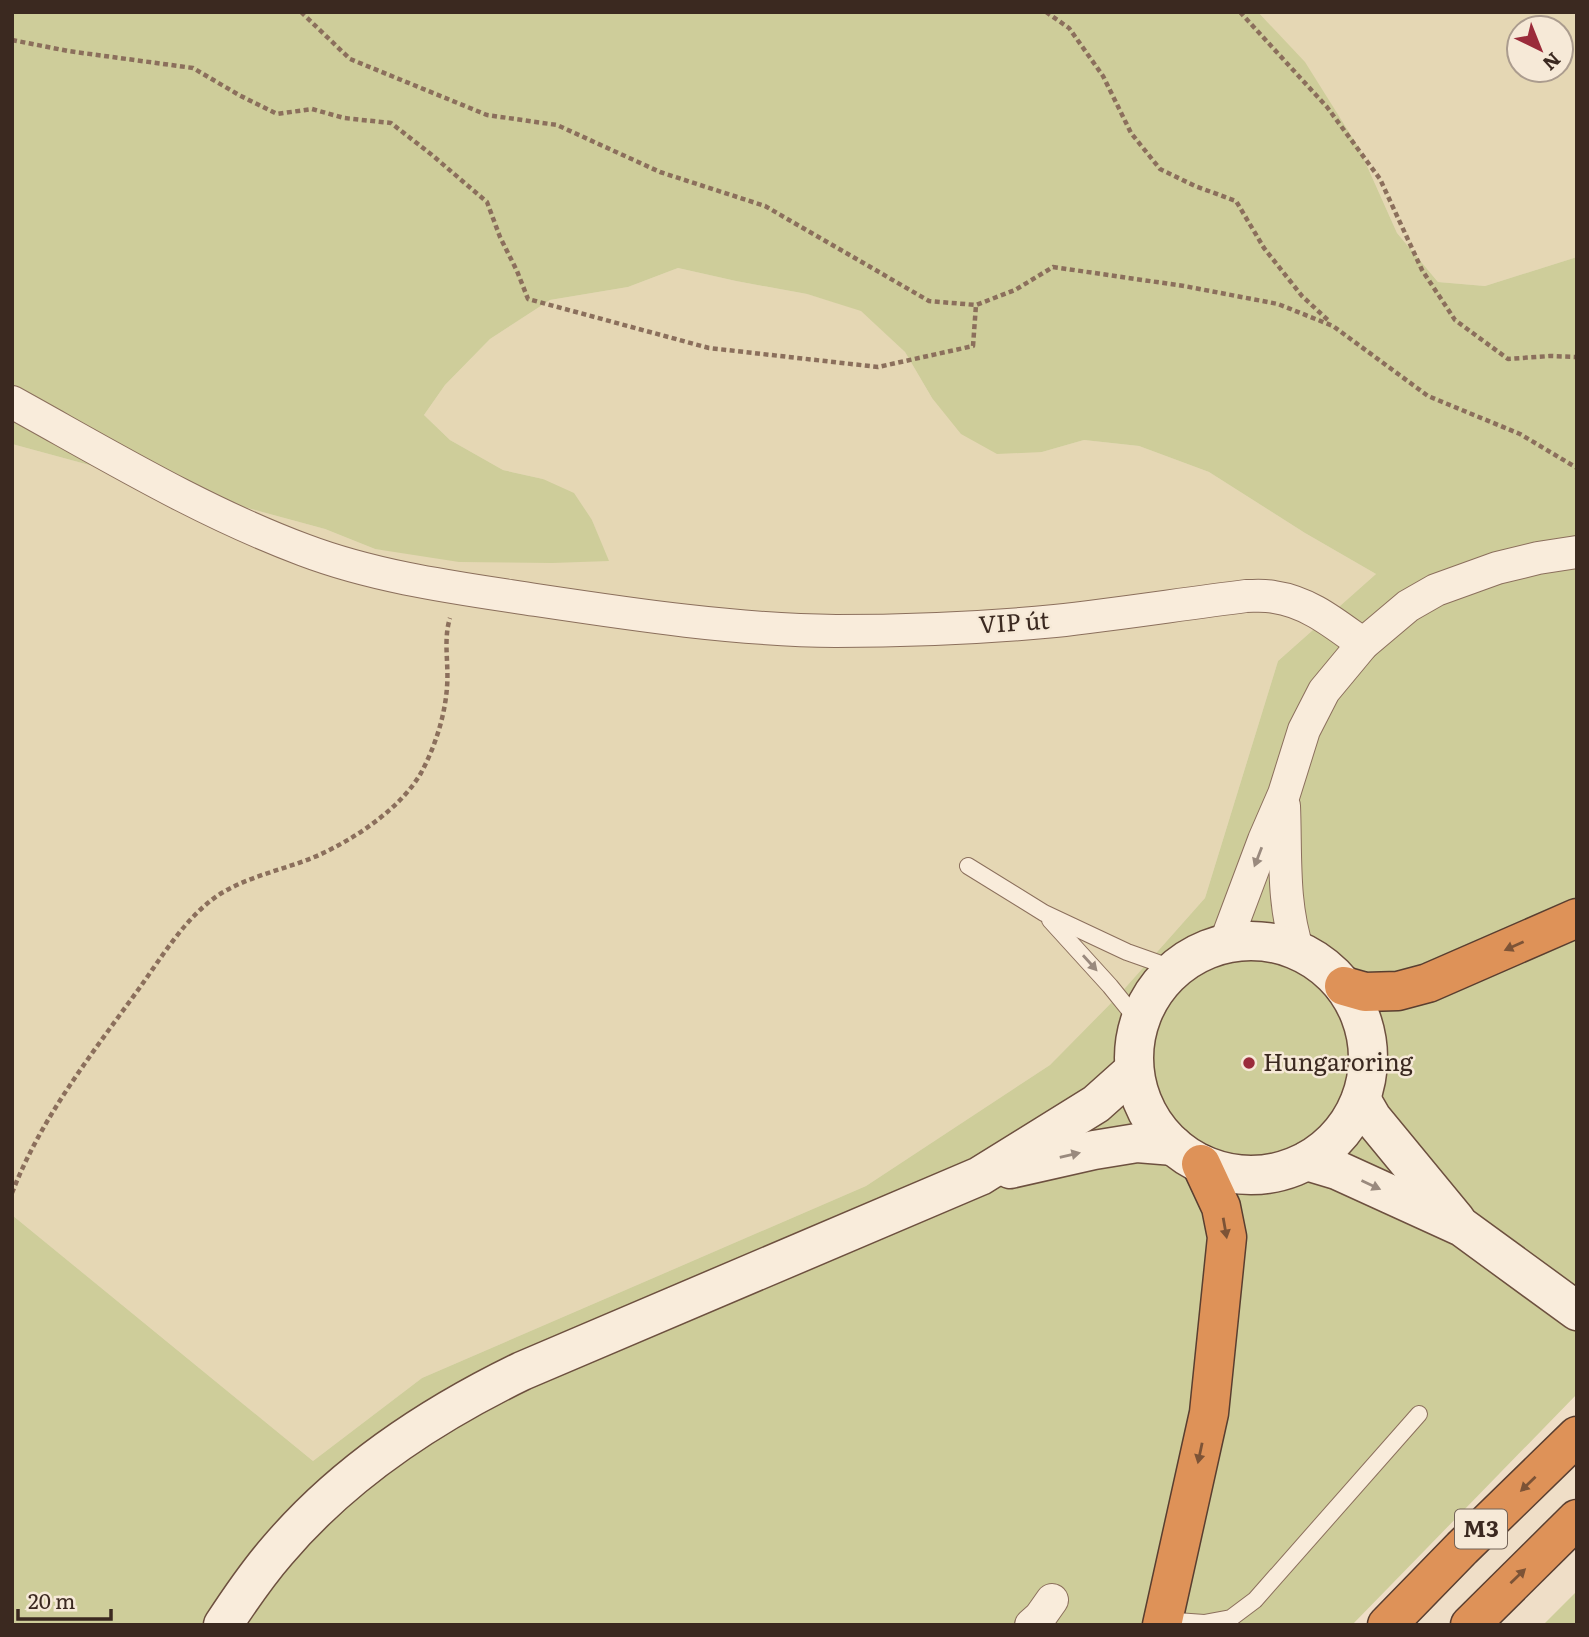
<svg xmlns="http://www.w3.org/2000/svg" width="1589" height="1637" font-family="Literata,serif">
	<style>
		.farmland { fill: #e5d7b4; fill-rule: evenodd }
		.green { fill: #cecd9a }
		.lines { fill: none; stroke-linecap: round; stroke-linejoin: round }
		.lane-casing { stroke: #8b6f5c; stroke-width: 18 }
		.street-casing { stroke: #8b6f5c; stroke-width: 34 }
		.secondary-casing { stroke: #6d503f; stroke-width: 41 }
		.highway-casing { stroke: #593e30; stroke-width: 41 }
		.path { stroke: #8b6f5c; stroke-width: 4.5; stroke-dasharray: 5 3.5; stroke-linecap: butt }
		.lane { stroke: #f9ecdb; stroke-width: 16 }
		.street { stroke: #f9ecdb; stroke-width: 32 }
		.secondary { stroke: #f9ecdb; stroke-width: 38 }
		.highway { stroke: #de9258; stroke-width: 38 }
		.oneway { fill: #9a8a7e }
		.oneway2 { fill: #7c5336 }
		.poi-dot { fill: #9b2b3a; stroke: #f6e9d7; stroke-width: 2.5 }
		.labels { text-anchor: middle; stroke-width: 5; stroke-linejoin: round; paint-order: stroke }
		.shield { fill: #f6e9d7; stroke: #736357; stroke-width: 2 }
		.shield-label { font-size: 23px; font-weight: bold; fill: #3b2920 }
		.street-label { font-size: 24px; fill: #3b2920; stroke: #f6e9d7 }
		.poi-label { font-size: 24px; fill: #3b2920; stroke: #f6e9d7; text-anchor: start }
	</style>
	<rect width="100%" height="100%" fill="#efdec7"/>
	<!-- farmland -->
	<g class="farmland">
		<path d="M 1258,12 L 1577,12 L 1577,257 L 1485,286 L 1438,282 L 1397,233 L 1359,148 L 1305,63 ZM 1519,28 L 1561,28 L 1561,70 L 1519,70 Z"/>
		<polygon points="678,268 736,281 807,294 861,310 905,352 932,398 1042,452 1084,440 1139,446 1209,472 1305,533 1376,574 1278,661 1205,898 1118,996 1050,1065 866,1186 422,1378 313,1461 12,1215 12,444 325,529 375,549 608,561 592,520 543,479 503,470 450,440 424,415 445,385 490,339 550,300 628,287"/>
	</g>
	<!-- green -->
	<g class="green">
		<polygon points="12,12 1258,12 1305,62 1359,148 1397,233 1438,282 1485,286 1577,257 1577,1394 1352,1625 12,1625 12,1215 313,1461 422,1378 866,1186 1050,1065 1118,996 1205,898 1278,661 1376,574 1305,533 1209,472 1139,446 1084,440 1042,452 997,454 961,434 932,398 905,352 861,311 807,294 736,281 678,268 628,287 550,300 490,339 445,385 424,415 450,440 503,470 543,479 574,493 592,520 609,561 552,563 459,562 375,549 325,529 12,444"/>
		<polygon points="1577,1591 1577,1625 1543,1625"/>
	</g>
	<g class="lines">
		<defs>
			<g id="lane">
				<polyline points="968,866 1044,913 1127,952 1175,969"/>
				<polyline points="1050,920 1110,986 1139,1022"/>
				<polyline points="1163,1620 1204,1623 1231,1618 1255,1600 1419,1414"/>
			</g>
			<g id="street">
				<path d="M 12,402 C 108,455 202,512 304,550 C 378,578 458,588 536,600 C 636,615 736,630 836,631 C 909,631 982,628 1055,621 C 1118,614 1182,604 1246,596 C 1255,596 1265,595 1274,597 C 1309,602 1335,624 1363,644"/>
				<path d="M 1284,806 C 1286,854 1282,904 1298,951"/>
				<polyline points="1225,944 1264,840 1284,794 1304,730 1324,691 1363,644 1408,606 1436,590 1497,568 1538,558 1577,552"/>
				<polyline points="1031,1625 1040,1617 1052,1600"/>
			</g>
			<g id="secondary">
				<circle cx="1251" cy="1058" r="117"/>
				<polyline points="1361,1099 1372,1118 1456,1220"/>
				<polyline points="1307,1161 1337,1170 1462,1227 1577,1311"/>
				<polyline points="1010,1169 1094,1150 1137,1143 1174,1146"/>
				<path d="M 223,1625 C 240,1599 257,1574 277,1551 C 343,1473 431,1415 522,1371 L 980,1176 L 1096,1104 L 1134,1070"/>
			</g>
			<g id="highway">
				<polyline points="1344,986 1365,992 1398,991 1428,983 1577,918"/>
				<polyline points="1162,1625 1209,1413 1227,1237 1221,1207 1201,1164"/>
				<polyline points="1387,1625 1462,1548 1577,1436"/>
				<polyline points="1470,1625 1577,1519"/>
			</g>
		</defs>
		<!-- lane casing -->
		<use href="#lane" class="lane-casing"/>
		<!-- street casing -->
		<use href="#street" class="street-casing"/>
		<!-- secondary casing -->
		<use href="#secondary" class="secondary-casing"/>
		<!-- highway casing -->
		<use href="#highway" class="highway-casing"/>
		<!-- path -->
		<g class="path">
			<polyline points="301,12 350,59 487,115 557,125 660,172 765,206 929,301 976,305 1015,290 1053,267 1184,286 1278,304 1333,326 1428,396 1520,434 1577,468"/>
			<polyline points="1046,12 1069,28 1103,76 1131,133 1160,169 1195,186 1236,201 1264,248 1302,296 1330,322"/>
			<polyline points="1240,12 1327,107 1380,179 1422,270 1455,320 1508,359 1550,356 1577,357"/>
			<polyline points="12,40 68,51 193,68 239,95 277,114 312,109 344,118 391,123 432,155 487,202 500,237 517,271 528,299 709,348 878,367 973,346 976,305"/>
			<path d="M 12,1193 C 41,1118 91,1055 138,990 C 162,957 185,917 220,894 C 253,874 285,870 319,855 C 356,838 400,809 421,773 C 435,747 445,716 447,687 C 449,664 443,640 450,618"/>
		</g>
		<!-- lane -->
		<use href="#lane" class="lane"/>
		<!-- street -->
		<use href="#street" class="street"/>
		<!-- secondary -->
		<use href="#secondary" class="secondary"/>
		<!-- highway -->
		<use href="#highway" class="highway"/>
	</g>
	<!-- one-way arrows -->
	<defs><path id="oneway-solid" d="M-6-.8H1V-3.2L6.5 0L1 3.2V.8H-6Z" transform="scale(1.75)"/></defs>
	<g class="oneway">
		<use href="#oneway-solid" transform="translate(1258 857) rotate(111)"/>
		<use href="#oneway-solid" transform="translate(1090 963) rotate(48)"/>
		<use href="#oneway-solid" transform="translate(1070 1155) rotate(-13)"/>
		<use href="#oneway-solid" transform="translate(1371 1185) rotate(25)"/>
	</g>
	<g class="oneway2">
		<use href="#oneway-solid" transform="translate(1514 946) rotate(156)"/>
		<use href="#oneway-solid" transform="translate(1225 1228) rotate(80)"/>
		<use href="#oneway-solid" transform="translate(1200 1453) rotate(102)"/>
		<use href="#oneway-solid" transform="translate(1528 1484) rotate(136)"/>
		<use href="#oneway-solid" transform="translate(1518 1576) rotate(-44)"/>
	</g>
	<!-- markers -->
	<circle class="poi-dot" cx="1249" cy="1063" r="7"/>
	<g class="labels">
		<!-- shield labels -->
		<rect class="shield" x="1455" y="1509.5" width="52" height="39" rx="5"/>
		<g class="shield-label">
			<text x="1481" y="1537">M3</text>
		</g>
		<!-- street labels -->
		<g class="street-label">
			<text transform="translate(1014 623) rotate(-4)" y="8">VIP út</text>
		</g>
		<!-- poi labels -->
		<g class="poi-label">
			<text x="1263" y="1071">Hungaroring</text>
		</g>
	</g>
	<!-- border -->
	<rect width="1589" height="1637" fill="none" stroke="#3b2920" stroke-width="28"/>
	<!-- north arrow -->
	<g transform="translate(1540 49) rotate(137)"><circle r="33" fill="#f6e9d7" stroke="#ab9c8e" stroke-width="2"/>
	<path d="M0-5L12 26L0 18L-12 26Z" fill="#9b2b3a"/>
	<text y="-10" font-size="19" font-weight="bold" text-anchor="middle" fill="#3b2920">N</text>
	</g>
	<!-- scale -->
	<path d="M18 1609v10h93v-10" fill="none" stroke="#3b2920" stroke-width="3.5"/>
	<text x="28" y="1609" font-size="21" fill="#3b2920" stroke="#f6e9d7" stroke-width="5" paint-order="stroke">20 m</text>
</svg>
